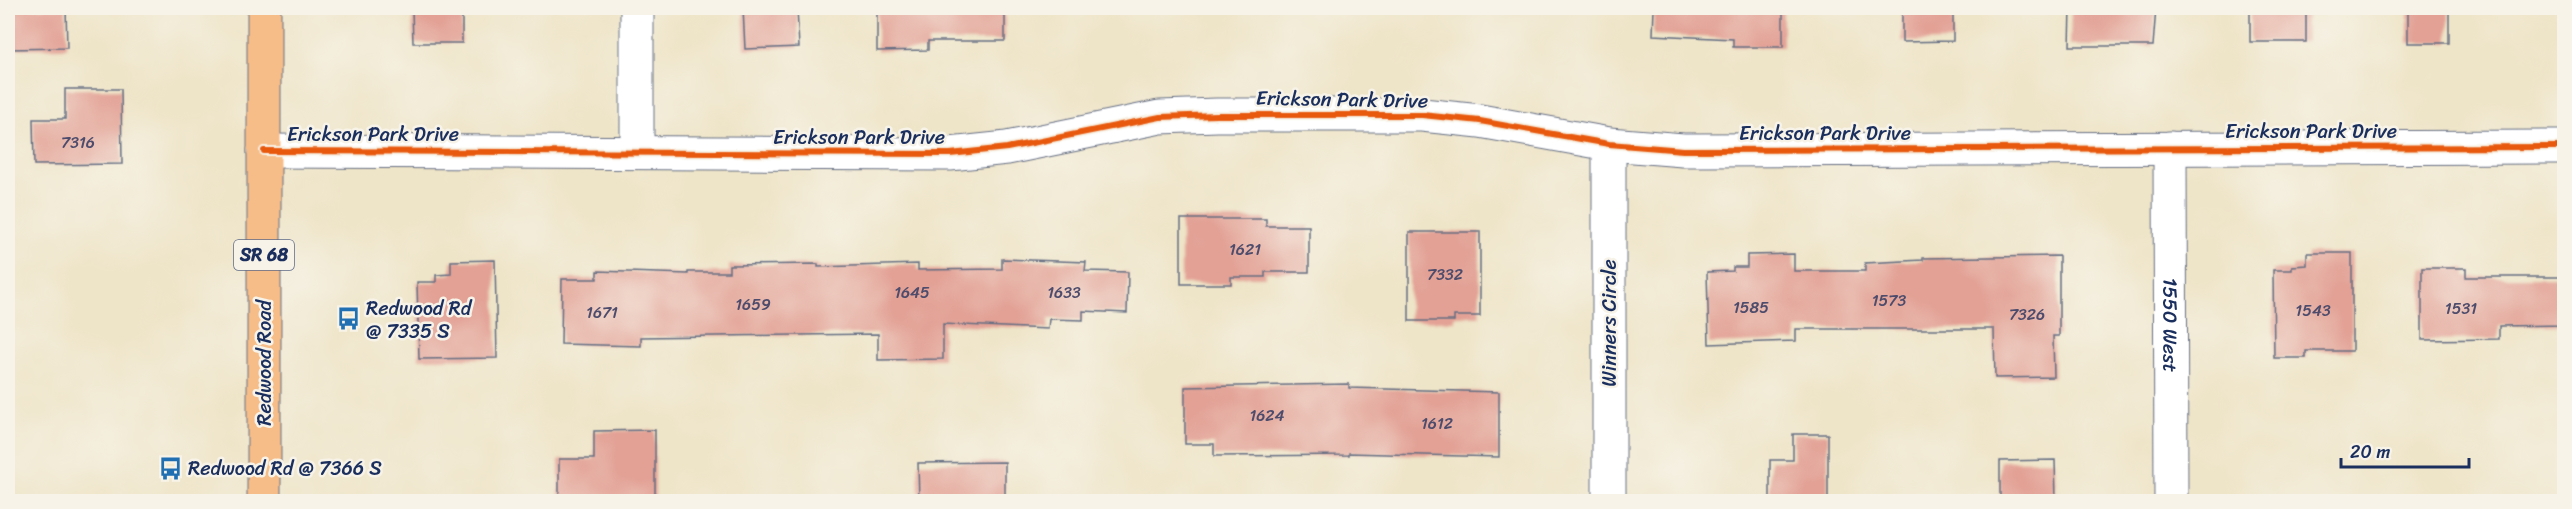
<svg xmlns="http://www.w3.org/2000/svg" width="2572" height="509" font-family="Sriracha,sans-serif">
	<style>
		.building { fill: #e3a195 }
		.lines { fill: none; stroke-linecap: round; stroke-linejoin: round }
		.street-casing { stroke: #656e83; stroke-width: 35 }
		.primary-casing { stroke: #656e83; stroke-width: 35 }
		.street { stroke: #fff; stroke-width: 33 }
		.primary { stroke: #f7bd88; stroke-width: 33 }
		.cycleway-casing { stroke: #f7f3e8; stroke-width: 10 }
		.cycleway { stroke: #e8590c; stroke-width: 6 }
		.labels { text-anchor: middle; stroke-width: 5; stroke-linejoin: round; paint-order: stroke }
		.number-label { font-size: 16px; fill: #4d4c6c }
		.shield { fill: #f7f3e8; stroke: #5d6a87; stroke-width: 1.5 }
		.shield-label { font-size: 18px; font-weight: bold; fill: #1b2f5e }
		.street-label { font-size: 20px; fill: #1b2f5e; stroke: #f7f3e8 }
		.poi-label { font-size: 20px; fill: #1b2f5e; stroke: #f7f3e8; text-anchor: start }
	</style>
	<rect width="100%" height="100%" fill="#f7f3e8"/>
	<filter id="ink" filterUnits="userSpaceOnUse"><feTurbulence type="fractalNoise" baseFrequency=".0167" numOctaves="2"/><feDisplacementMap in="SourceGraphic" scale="12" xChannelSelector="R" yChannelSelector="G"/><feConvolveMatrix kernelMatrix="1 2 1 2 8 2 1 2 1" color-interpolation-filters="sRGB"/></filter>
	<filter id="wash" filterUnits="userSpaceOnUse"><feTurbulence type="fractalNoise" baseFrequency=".008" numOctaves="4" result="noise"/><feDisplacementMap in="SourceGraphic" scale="24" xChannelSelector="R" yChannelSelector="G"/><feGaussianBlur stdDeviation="1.35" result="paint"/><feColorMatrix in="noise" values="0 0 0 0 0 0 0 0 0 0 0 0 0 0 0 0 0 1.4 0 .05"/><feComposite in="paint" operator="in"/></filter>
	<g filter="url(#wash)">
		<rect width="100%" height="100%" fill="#eee4c7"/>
		<g id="blocks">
			<!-- building -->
			<g class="building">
				<polygon points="8,8 66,8 67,48 8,49"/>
				<polygon points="412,8 462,8 462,43 413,43"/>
				<polygon points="743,8 797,8 799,47 745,49"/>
				<polygon points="877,8 1005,8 1005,41 928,41 928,50 877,51"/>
				<polygon points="1654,8 1783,8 1783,47 1733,47 1733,39 1653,35"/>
				<polygon points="1902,8 1953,8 1953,41 1902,42"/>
				<polygon points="2071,8 2156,8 2153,46 2070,46"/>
				<rect x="2250" y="8" width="56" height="34"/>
				<rect x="2408" y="8" width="41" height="35"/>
				<polygon points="65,89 121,89 122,164 34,165 33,119 65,119"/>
				<polygon points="1181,219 1266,219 1266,226 1309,226 1309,272 1265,272 1265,277 1231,277 1231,284 1181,284"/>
				<polygon points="1409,232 1480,232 1480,316 1454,316 1454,321 1409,321"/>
				<polygon points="2307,253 2352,253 2352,351 2306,351 2306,358 2274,358 2273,270 2292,270 2292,266 2307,265"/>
				<polygon points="1794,254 1794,271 1865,271 1865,263 1923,260 1923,258 2059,256 2059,336 2053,336 2054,377 1995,378 1994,329 1796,329 1796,341 1709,344 1707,272 1733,271 1733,267 1747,267 1747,255"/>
				<polygon points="1002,259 1086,262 1085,271 1128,272 1127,313 1083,311 1083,320 1049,319 1048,329 943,324 943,359 878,360 878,334 641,337 641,346 561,344 562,279 597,279 597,271 688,274 688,272 729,272 729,265 818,264 818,267 918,264 918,270 1002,269"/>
				<polygon points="495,260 497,358 419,359 417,282 436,282 436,275 451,274 451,261"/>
				<polygon points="2422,268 2466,268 2466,277 2565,277 2565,325 2499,326 2499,339 2422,340"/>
				<polygon points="1349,384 1349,388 1499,392 1499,457 1349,453 1349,455 1214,456 1214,444 1185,444 1185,387"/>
				<polygon points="655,430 655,501 559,501 559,459 594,459 594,431"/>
				<polygon points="1793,434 1828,434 1828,501 1770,501 1770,460 1793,460"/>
				<polygon points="2055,460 2056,501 2000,501 2000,461"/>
				<polygon points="1005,462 1005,501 919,501 918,463"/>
			</g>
		</g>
	</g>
	<g filter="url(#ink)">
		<use href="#blocks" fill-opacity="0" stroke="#656e83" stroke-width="1.5"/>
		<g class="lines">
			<defs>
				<g id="street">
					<polyline points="1609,144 1609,502"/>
					<path id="s1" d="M 2170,148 L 2171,502"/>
					<polyline points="264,151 950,154 1007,148 1160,117 1217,115 1422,115 1480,121 1609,144 1683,150 2564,147"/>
					<polyline points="637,152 637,8"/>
				</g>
				<polyline id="primary" points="264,8 264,502"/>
			</defs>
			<!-- street casing -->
			<use href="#street" class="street-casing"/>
			<!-- primary casing -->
			<use href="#primary" class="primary-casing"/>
			<!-- street -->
			<use href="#street" class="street"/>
			<!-- primary -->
			<use href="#primary" class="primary"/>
			<defs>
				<polyline id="cycleway" points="264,151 950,154 1007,148 1160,117 1217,115 1422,115 1480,121 1609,144 1683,150 2564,147"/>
			</defs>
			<!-- cycleway casing -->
			<use href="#cycleway" class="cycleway-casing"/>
			<!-- cycleway -->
			<use href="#cycleway" class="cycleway"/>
		</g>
	</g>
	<!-- icons -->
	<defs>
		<symbol id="bus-bare" viewBox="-9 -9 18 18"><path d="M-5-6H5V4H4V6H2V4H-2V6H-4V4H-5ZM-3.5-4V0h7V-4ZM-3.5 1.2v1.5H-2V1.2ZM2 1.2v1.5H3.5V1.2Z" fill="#1f6fb2" stroke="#f7f3e8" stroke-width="2.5" paint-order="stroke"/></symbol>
	</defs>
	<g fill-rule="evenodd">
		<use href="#bus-bare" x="332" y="302" width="33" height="33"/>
		<use href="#bus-bare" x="154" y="452" width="33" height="33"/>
	</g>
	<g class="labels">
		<!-- number labels -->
		<g class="number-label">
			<text x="78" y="148">7316</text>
			<text x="1245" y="255">1621</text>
			<text x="1445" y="280">7332</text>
			<text x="912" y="298">1645</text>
			<text x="1064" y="298">1633</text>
			<text x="1889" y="306">1573</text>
			<text x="753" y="310">1659</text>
			<text x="1751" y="313">1585</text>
			<text x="2461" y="314">1531</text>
			<text x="2313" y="316">1543</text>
			<text x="602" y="318">1671</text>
			<text x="2027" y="320">7326</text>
			<text x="1267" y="421">1624</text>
			<text x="1437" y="429">1612</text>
		</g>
		<!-- shield labels -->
		<rect class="shield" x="234" y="240" width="60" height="30" rx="4.5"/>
		<g class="shield-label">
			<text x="264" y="261">SR 68</text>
		</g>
		<!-- street labels -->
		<g class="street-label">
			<text transform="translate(1342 99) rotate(1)" y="7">Erickson Park Drive</text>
			<text x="2311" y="138">Erickson Park Drive</text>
			<text x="1825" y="140">Erickson Park Drive</text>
			<text x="373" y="141">Erickson Park Drive</text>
			<text x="859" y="144">Erickson Park Drive</text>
			<text transform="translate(1609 323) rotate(-90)" y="7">Winners Circle</text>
			<text dy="7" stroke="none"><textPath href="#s1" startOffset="177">1550 West</textPath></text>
			<text transform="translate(264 363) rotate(-90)" y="7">Redwood Road</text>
		</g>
		<!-- poi labels -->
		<g class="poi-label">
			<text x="366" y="315">Redwood Rd<tspan x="366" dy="23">@ 7335 S</tspan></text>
			<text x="188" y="475">Redwood Rd @ 7366 S</text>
		</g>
	</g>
	<!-- margin -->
	<rect width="2572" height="509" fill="none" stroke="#f7f3e8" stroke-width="30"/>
	<!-- scale -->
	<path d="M2341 458v9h128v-9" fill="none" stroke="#1b2f5e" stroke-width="3"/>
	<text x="2350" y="458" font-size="18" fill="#1b2f5e" stroke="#f7f3e8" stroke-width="4.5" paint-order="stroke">20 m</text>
</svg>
